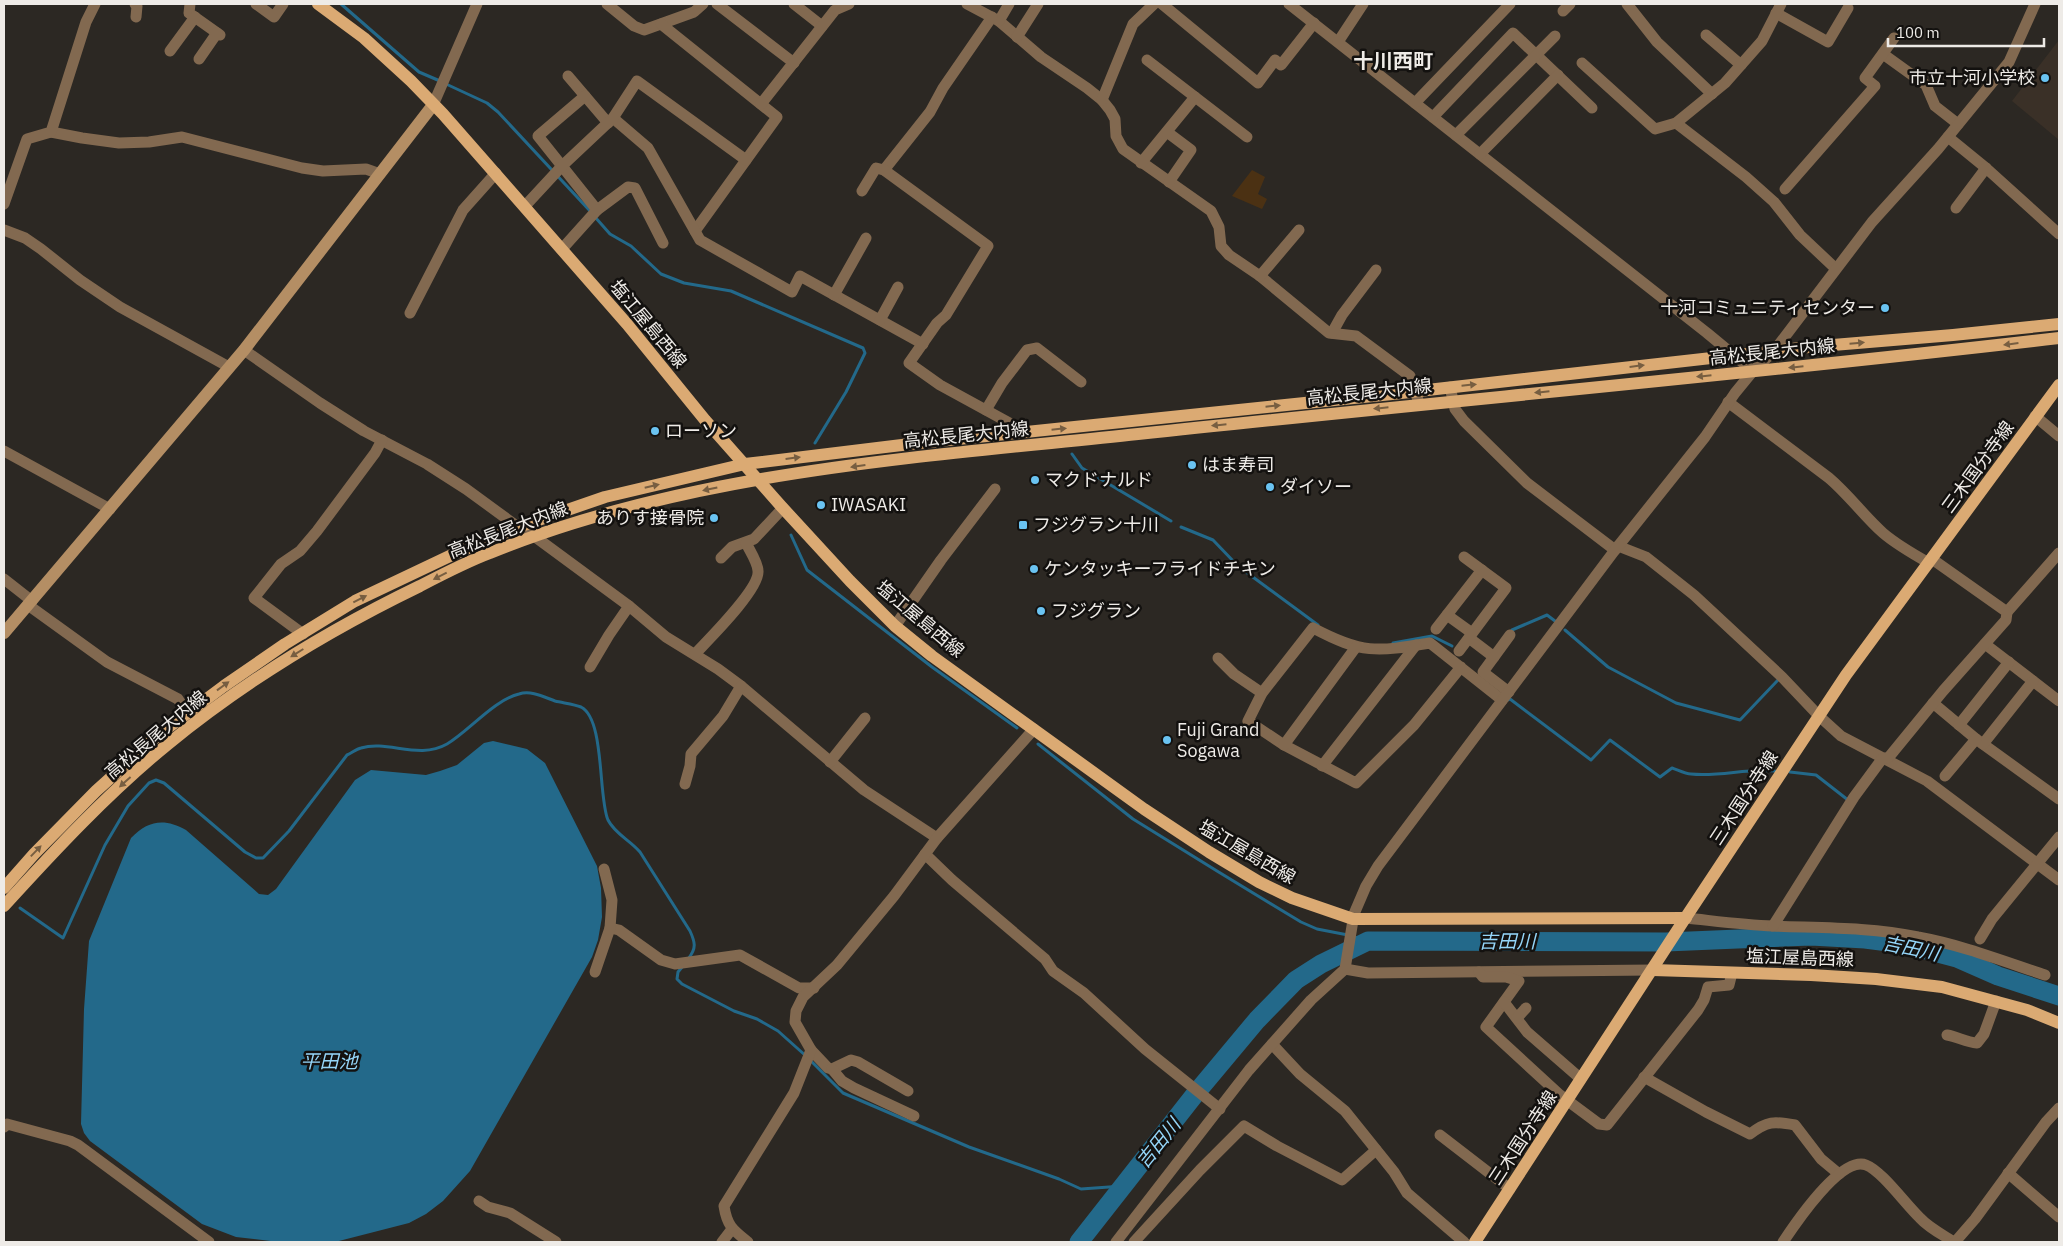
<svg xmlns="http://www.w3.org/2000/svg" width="2063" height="1246" font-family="'IBM Plex Sans','Noto Sans JP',sans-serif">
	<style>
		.built { fill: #3a3027 }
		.green { fill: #4b3113 }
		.water { fill: #23698a }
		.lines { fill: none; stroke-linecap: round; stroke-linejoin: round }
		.stream { stroke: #23698a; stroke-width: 3 }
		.river { stroke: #23698a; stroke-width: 19 }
		.street { stroke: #826950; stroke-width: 11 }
		.secondary { stroke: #b48e64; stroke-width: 12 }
		.primary { stroke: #dbaa73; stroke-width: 12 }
		.oneway { fill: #775e41 }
		.poi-dot { fill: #6ac3f1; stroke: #13110f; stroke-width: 2 }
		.labels { text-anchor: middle; stroke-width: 5; stroke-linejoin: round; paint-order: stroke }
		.poi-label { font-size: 18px; fill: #eeebe7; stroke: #13110f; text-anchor: start }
		.street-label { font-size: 18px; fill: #eeebe7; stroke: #13110f }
		.water-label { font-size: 19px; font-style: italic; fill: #94d5f8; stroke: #13110f }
		.quarter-label { font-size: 20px; font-weight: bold; fill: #eeebe7; stroke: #13110f }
	</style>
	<rect width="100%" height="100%" fill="#2c2823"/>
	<!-- built -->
	<polygon class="built" points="2059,40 2059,140 2012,101"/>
	<!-- green -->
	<polygon class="green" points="1252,170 1265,177 1258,194 1267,199 1262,209 1232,196"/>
	<!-- water -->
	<path class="water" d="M 493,741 L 527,749 L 545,763 L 597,866 L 601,888 L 602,917 L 598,940 L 592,957 L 470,1171 L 443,1201 L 426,1214 L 409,1223 L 335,1242 L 279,1242 L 236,1237 L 202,1224 L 90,1141 L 84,1133 L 81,1124 L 84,1009 L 89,941 L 131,838 C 148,820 165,818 186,830 L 259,894 L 268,895 L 276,889 L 355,780 L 371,770 L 426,775 L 440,771 L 457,765 L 484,743 Z"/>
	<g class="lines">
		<!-- stream -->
		<g class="stream">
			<polyline points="341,4 419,72 440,81"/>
			<polyline points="446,84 487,103 498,112 591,212"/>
			<polyline points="595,217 610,234 631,246 661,274 684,283 731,291 863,348 865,353 846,392 815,443"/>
			<polyline points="1072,454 1082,468 1171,521"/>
			<polyline points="1181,527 1213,540 1236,564"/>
			<polyline points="791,535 807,570 932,667 1017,728"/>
			<polyline points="1246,572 1318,625"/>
			<polyline points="1512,630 1547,615 1555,621"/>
			<polyline points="1565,630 1608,667 1676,703 1740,720 1778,680"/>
			<polyline points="1393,643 1432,636 1452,646"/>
			<path d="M 1508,700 L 1510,699 L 1591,760 L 1610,740 L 1660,777 L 1672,768 C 1678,770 1685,774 1691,774 C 1720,777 1747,768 1775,771"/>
			<polyline points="1038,744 1133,819 1217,871 1301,922 1317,929 1348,935"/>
			<polyline points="1790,772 1816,775 1848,800"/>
			<path d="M 20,908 L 63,938 L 105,845 L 128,806 L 149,783 L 156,780 L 164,783 L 245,852 L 256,858 L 263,858 L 289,831 L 347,755 C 352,753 356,749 361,748 C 388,740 419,760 447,744 C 469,731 494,700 519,694 C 531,690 544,697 555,701 C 563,703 574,704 581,707 C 605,719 598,797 608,820 C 615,834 630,840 640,852 L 690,931 C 695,942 697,948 688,959"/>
			<polyline points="1354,937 1368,941"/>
			<polyline points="683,966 678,972 677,979 682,984 734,1011 757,1019 778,1031 806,1056"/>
			<polyline points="810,1060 843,1093 969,1147 1059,1179 1081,1189 1123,1186"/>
		</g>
		<!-- river -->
		<polyline class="river" points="1079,1242 1196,1093 1257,1020 1296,980 1321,964 1368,941 1666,942 1811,936 1865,939 1904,944 1957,958 1998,976 2059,996"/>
		<!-- street -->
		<g class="street">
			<polyline points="135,4 137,6 136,17"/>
			<polyline points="190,4 189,13 220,35"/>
			<polyline points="256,4 274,17 283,4"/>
			<polyline points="607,4 634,26 644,30 694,12 703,4"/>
			<polyline points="717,4 794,63"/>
			<polyline points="794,4 822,26"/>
			<polyline points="967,4 999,21 1041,57 1087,88 1102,100 1110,110 1115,119 1116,136 1123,149 1211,211 1219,227 1221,246 1229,255 1260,276 1329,333 1356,336 1410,376 1418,400"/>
			<polyline points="1162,4 1258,83 1275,60 1281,65 1314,23"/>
			<polyline points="1289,4 1707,333 1753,371"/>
			<polyline points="1627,4 1657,42 1712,94"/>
			<polyline points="1563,11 1570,4"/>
			<polyline points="1776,13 1828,42 1848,8"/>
			<polyline points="999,21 1009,4"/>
			<polyline points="661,24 777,117 695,231"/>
			<polyline points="1706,35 1741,65"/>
			<polyline points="1017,37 1038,4"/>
			<polyline points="1338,42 1363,4"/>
			<polyline points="170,51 195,17"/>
			<polyline points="1883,54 1926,85 1935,106 1958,124"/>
			<polyline points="199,59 217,33"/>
			<polyline points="1147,60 1247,137"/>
			<polyline points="1582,63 1655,129 1676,123 1746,177 1774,202 1800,235 1835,268"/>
			<polyline points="568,76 608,123"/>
			<polyline points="585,96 538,136 597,210 628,187 635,188 663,243"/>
			<polyline points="1102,100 1133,24 1154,4"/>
			<polyline points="1415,103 1510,4"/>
			<polyline points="761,104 835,10 849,4"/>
			<polyline points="433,105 477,4"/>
			<polyline points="1433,117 1513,33 1592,108"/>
			<polyline points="613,118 648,148 700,240 792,292 800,276 923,344"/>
			<polyline points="1676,123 1725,83 1762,41 1781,4"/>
			<polyline points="51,132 82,138 119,143 149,142 182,137 302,168 323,171 366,169 380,174"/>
			<polyline points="1167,132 1191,150 1169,182"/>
			<polyline points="1456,135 1555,36"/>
			<polyline points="1948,137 1986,168 2059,234"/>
			<polyline points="1480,154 1558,75"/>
			<polyline points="1141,163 1195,97"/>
			<polyline points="884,170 930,112 943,88 992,17"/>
			<polyline points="1785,189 1875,86 1865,78 1894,38"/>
			<polyline points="862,191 876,168 884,170 988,246 946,315 937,323 909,363 940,385 1015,426 1015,433"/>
			<polyline points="4,204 27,139 51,132 86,22 95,4"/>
			<polyline points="525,206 562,166 613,118 637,81 746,160"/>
			<polyline points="1956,208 1986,168"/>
			<polyline points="4,230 25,238 41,249 80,280 120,307 229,367"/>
			<polyline points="562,249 597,210"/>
			<polyline points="1260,276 1299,230"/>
			<polyline points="834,295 866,238"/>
			<polyline points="410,313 463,210 496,173"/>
			<polyline points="880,320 898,287"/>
			<polyline points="1332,333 1342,315 1376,270"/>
			<polyline points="244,350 320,403 364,431 427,464 466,489 518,527 534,536 629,606 666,637 718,669 741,686 864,790 937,838"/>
			<polyline points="1450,387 1455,409 1464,421 1527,483 1615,550"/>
			<path d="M 1728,402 L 1829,478 C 1849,495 1864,516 1883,533 C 1897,545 1913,554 1929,563"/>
			<polyline points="986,410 1002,383 1027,350 1037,348 1081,382"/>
			<polyline points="2035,416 2059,436"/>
			<polyline points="4,451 110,509"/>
			<polyline points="1618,546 1646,557 1694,595 1782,677 1819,716 1841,736 1927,781 2059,880"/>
			<polyline points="721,558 732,547 754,539 783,508"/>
			<polyline points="4,579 32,601"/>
			<polyline points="28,605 107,662 178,699 187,713"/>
			<polyline points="2007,612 2059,553"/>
			<polyline points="1447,615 1472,633"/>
			<polyline points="895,626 941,560 995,489"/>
			<polyline points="1436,629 1482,570"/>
			<polyline points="303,634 254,598 281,564 300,551 317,531 375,453 382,440"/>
			<polyline points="1469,638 1494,657"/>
			<polyline points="1985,644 2059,701"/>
			<polyline points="1459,651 1506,588 1464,557"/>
			<path d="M 695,654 C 708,640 760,589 758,571 C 758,563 750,551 746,543"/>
			<polyline points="1218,658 1234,674 1262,693"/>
			<polyline points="590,667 609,635 629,606"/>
			<path d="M 1461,667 L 1414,725 L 1356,783 L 1284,745 L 1248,721 L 1262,693 L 1313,628 C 1362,654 1376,652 1430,643 L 1502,700"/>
			<polyline points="1509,692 1483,672 1510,635"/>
			<polyline points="1933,703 1976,739 2059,799"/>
			<polyline points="1959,725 2009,662"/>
			<polyline points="1983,744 2033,681"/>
			<polyline points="1284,745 1356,647"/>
			<polyline points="830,762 865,718"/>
			<polyline points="1322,766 1416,645"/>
			<polyline points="1945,776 1976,739"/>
			<polyline points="685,784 690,766 691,754 723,716 741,686"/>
			<polyline points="925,854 952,880 1045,959 1053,971 1084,993 1145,1049 1220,1109"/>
			<path d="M 1686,918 C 1715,921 1744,925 1773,926 C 1821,928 1870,927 1918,937 C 1962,945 2003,961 2045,975"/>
			<polyline points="1773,926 1854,797 1882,759 1889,757 1943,691 2006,620 2007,612 1932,559"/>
			<polyline points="610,928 619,930 661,960 675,964 740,955 799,988 814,988"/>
			<polyline points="1980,939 1992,919 2059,837"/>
			<polyline points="1345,969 1368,973 1653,970"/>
			<polyline points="595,972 610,928 612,900 604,869"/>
			<polyline points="1479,972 1483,977 1506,977 1519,981 1486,1027 1560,1095 1599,1124 1607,1125 1698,1010 1704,1000 1708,987 1729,985 1732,973"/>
			<polyline points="1504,1002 1527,1032 1581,1079"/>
			<polyline points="1517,1018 1526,1008"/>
			<path d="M 1947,1035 C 1958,1037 1966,1042 1977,1043 L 1984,1034 L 1996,1001"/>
			<polyline points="1272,1044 1300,1074 1345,1111 1394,1172 1407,1193 1464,1242"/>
			<polyline points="811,1050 828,1068 832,1069 851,1060 858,1062 908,1091"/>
			<polyline points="832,1069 842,1081 854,1088 914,1116"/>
			<path d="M 1644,1077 L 1706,1112 L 1750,1134 C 1767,1121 1774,1121 1795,1125 L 1821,1159 L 1839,1174"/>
			<polyline points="4,1127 7,1124 70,1141 78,1145 209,1242"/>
			<polyline points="1440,1135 1510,1189"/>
			<polyline points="2008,1173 2059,1217"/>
			<polyline points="479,1201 488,1207 510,1213 556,1242"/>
			<polyline points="722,1242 732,1229"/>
			<path d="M 748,1242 C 733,1230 727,1226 724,1206 L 794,1093 L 811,1050 L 795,1022 L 796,1011 L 803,997 L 837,965 L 894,896 L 937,838 L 1034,729"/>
			<polyline points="1116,1242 1249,1070 1311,1000 1345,969 1354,914 1366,886 1378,866 1615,550 1705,437 1735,393 1753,371 1774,351 1872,222 1938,149 2009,62 2035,4"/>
			<polyline points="1134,1242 1200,1170 1244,1126 1277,1146 1342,1180 1376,1150"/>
			<path d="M 1783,1242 C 1795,1224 1841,1155 1866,1165 C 1882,1171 1906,1205 1920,1218 C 1929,1228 1943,1235 1954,1242"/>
			<polyline points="1955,1242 1975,1219 2046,1122 2059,1108"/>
		</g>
		<!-- secondary -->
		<polyline class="secondary" points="4,633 244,350 433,105"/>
		<!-- primary -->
		<g class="primary">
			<polyline points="318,4 364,38 411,81 443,114 627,324 705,420 781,506 850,581 895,626 932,656 1144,809 1209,852 1259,882 1292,898 1353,919 1686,918"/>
			<polyline points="4,888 34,854 96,791 157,736 224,686 285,644 355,601 454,554 518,527 605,497 745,464 910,444 1392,394 1809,347 1953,335 2059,324"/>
			<path d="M 4,906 C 55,850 109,792 168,744 C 245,681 331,629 420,586 C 443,574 466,562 490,553 C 690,471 924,457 1138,434 C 1445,401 1753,374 2059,338"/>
			<polyline points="1653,970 1811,975 1876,979 1942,987 2027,1010 2059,1023"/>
			<polyline points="1475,1242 1684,920 1846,675 2059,385"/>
		</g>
	</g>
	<!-- one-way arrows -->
	<defs><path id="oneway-solid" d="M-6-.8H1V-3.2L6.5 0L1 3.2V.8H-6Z" transform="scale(1.25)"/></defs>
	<g class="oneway">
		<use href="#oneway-solid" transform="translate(1857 343) rotate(-5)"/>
		<use href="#oneway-solid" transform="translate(2011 344) rotate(173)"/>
		<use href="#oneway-solid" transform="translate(1637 366) rotate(-7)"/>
		<use href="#oneway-solid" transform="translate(1796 367) rotate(174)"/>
		<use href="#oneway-solid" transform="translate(1704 376) rotate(174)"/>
		<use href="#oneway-solid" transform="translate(1469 385) rotate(-6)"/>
		<use href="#oneway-solid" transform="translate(1542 392) rotate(174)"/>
		<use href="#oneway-solid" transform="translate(1273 406) rotate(-6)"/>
		<use href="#oneway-solid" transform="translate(1381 408) rotate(174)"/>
		<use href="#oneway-solid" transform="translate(1219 425) rotate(174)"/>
		<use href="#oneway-solid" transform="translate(1059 429) rotate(-6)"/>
		<use href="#oneway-solid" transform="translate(793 458) rotate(-7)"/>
		<use href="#oneway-solid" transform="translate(858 466) rotate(172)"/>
		<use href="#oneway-solid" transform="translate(652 486) rotate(-13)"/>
		<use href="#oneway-solid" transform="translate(710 489) rotate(168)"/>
		<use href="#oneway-solid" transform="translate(440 576) rotate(153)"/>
		<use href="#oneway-solid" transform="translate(360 599) rotate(-27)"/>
		<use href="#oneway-solid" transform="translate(297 653) rotate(148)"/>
		<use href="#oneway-solid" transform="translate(223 686) rotate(-36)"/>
		<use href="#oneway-solid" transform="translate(125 782) rotate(138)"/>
		<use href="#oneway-solid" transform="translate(36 851) rotate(-46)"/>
	</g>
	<!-- markers -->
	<g class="poi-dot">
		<circle cx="2045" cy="78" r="5"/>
		<circle cx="1885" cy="308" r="5"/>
		<circle cx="655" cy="431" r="5"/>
		<circle cx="1192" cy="465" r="5"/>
		<circle cx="1035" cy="480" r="5"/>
		<circle cx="1270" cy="487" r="5"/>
		<circle cx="821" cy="505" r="5"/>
		<circle cx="714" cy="518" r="5"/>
		<rect x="1018" y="520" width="10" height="10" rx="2.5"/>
		<circle cx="1034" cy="569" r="5"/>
		<circle cx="1041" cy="611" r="5"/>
		<circle cx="1167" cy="740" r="5"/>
	</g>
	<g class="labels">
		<!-- poi labels -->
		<g class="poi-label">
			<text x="2035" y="84" text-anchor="end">市立十河小学校</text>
			<text x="1875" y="314" text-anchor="end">十河コミュニティセンター</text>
			<text x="665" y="437">ローソン</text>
			<text x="1202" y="471">はま寿司</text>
			<text x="1045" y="486">マクドナルド</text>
			<text x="1280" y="493">ダイソー</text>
			<text x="831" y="511">IWASAKI</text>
			<text x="704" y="524" text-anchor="end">ありす接骨院</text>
			<text x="1033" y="531">フジグラン十川</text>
			<text x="1044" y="575">ケンタッキーフライドチキン</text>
			<text x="1051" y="617">フジグラン</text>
			<text x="1177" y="736">Fuji Grand<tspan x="1177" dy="21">Sogawa</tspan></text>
		</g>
		<!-- street labels -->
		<g class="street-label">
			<text transform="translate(648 324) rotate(50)" y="6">塩江屋島西線</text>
			<text transform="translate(1772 352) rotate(-6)" y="6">高松長尾大内線</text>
			<text transform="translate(1369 392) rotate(-6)" y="6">高松長尾大内線</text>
			<text transform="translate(966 435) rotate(-6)" y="6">高松長尾大内線</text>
			<text transform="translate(1978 467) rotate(-54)" y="6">三木国分寺線</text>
			<text transform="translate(508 530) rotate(-21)" y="6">高松長尾大内線</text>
			<text transform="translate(920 619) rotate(40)" y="6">塩江屋島西線</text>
			<text transform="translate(156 735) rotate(-40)" y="6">高松長尾大内線</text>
			<text transform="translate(1744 798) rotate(-57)" y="6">三木国分寺線</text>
			<text transform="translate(1247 852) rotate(30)" y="6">塩江屋島西線</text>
			<text transform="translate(1800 958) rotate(2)" y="6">塩江屋島西線</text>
			<text transform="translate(1523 1138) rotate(-57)" y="6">三木国分寺線</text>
		</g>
		<!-- water labels -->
		<g class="water-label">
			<text x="1507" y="948">吉田川</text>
			<text transform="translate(1911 948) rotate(12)" y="7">吉田川</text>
			<text x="329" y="1068">平田池</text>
			<text transform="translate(1158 1143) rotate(-51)" y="7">吉田川</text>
		</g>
		<!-- quarter labels -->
		<g class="quarter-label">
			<text x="1393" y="68">十川西町</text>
		</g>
	</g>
	<!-- border -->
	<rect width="2063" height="1246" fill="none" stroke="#eeebe7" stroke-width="10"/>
	<!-- scale -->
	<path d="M1888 38v8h156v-8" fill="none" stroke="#eeebe7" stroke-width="2.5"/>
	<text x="1896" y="38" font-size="15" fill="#eeebe7" stroke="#13110f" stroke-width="4" paint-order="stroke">100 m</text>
</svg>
